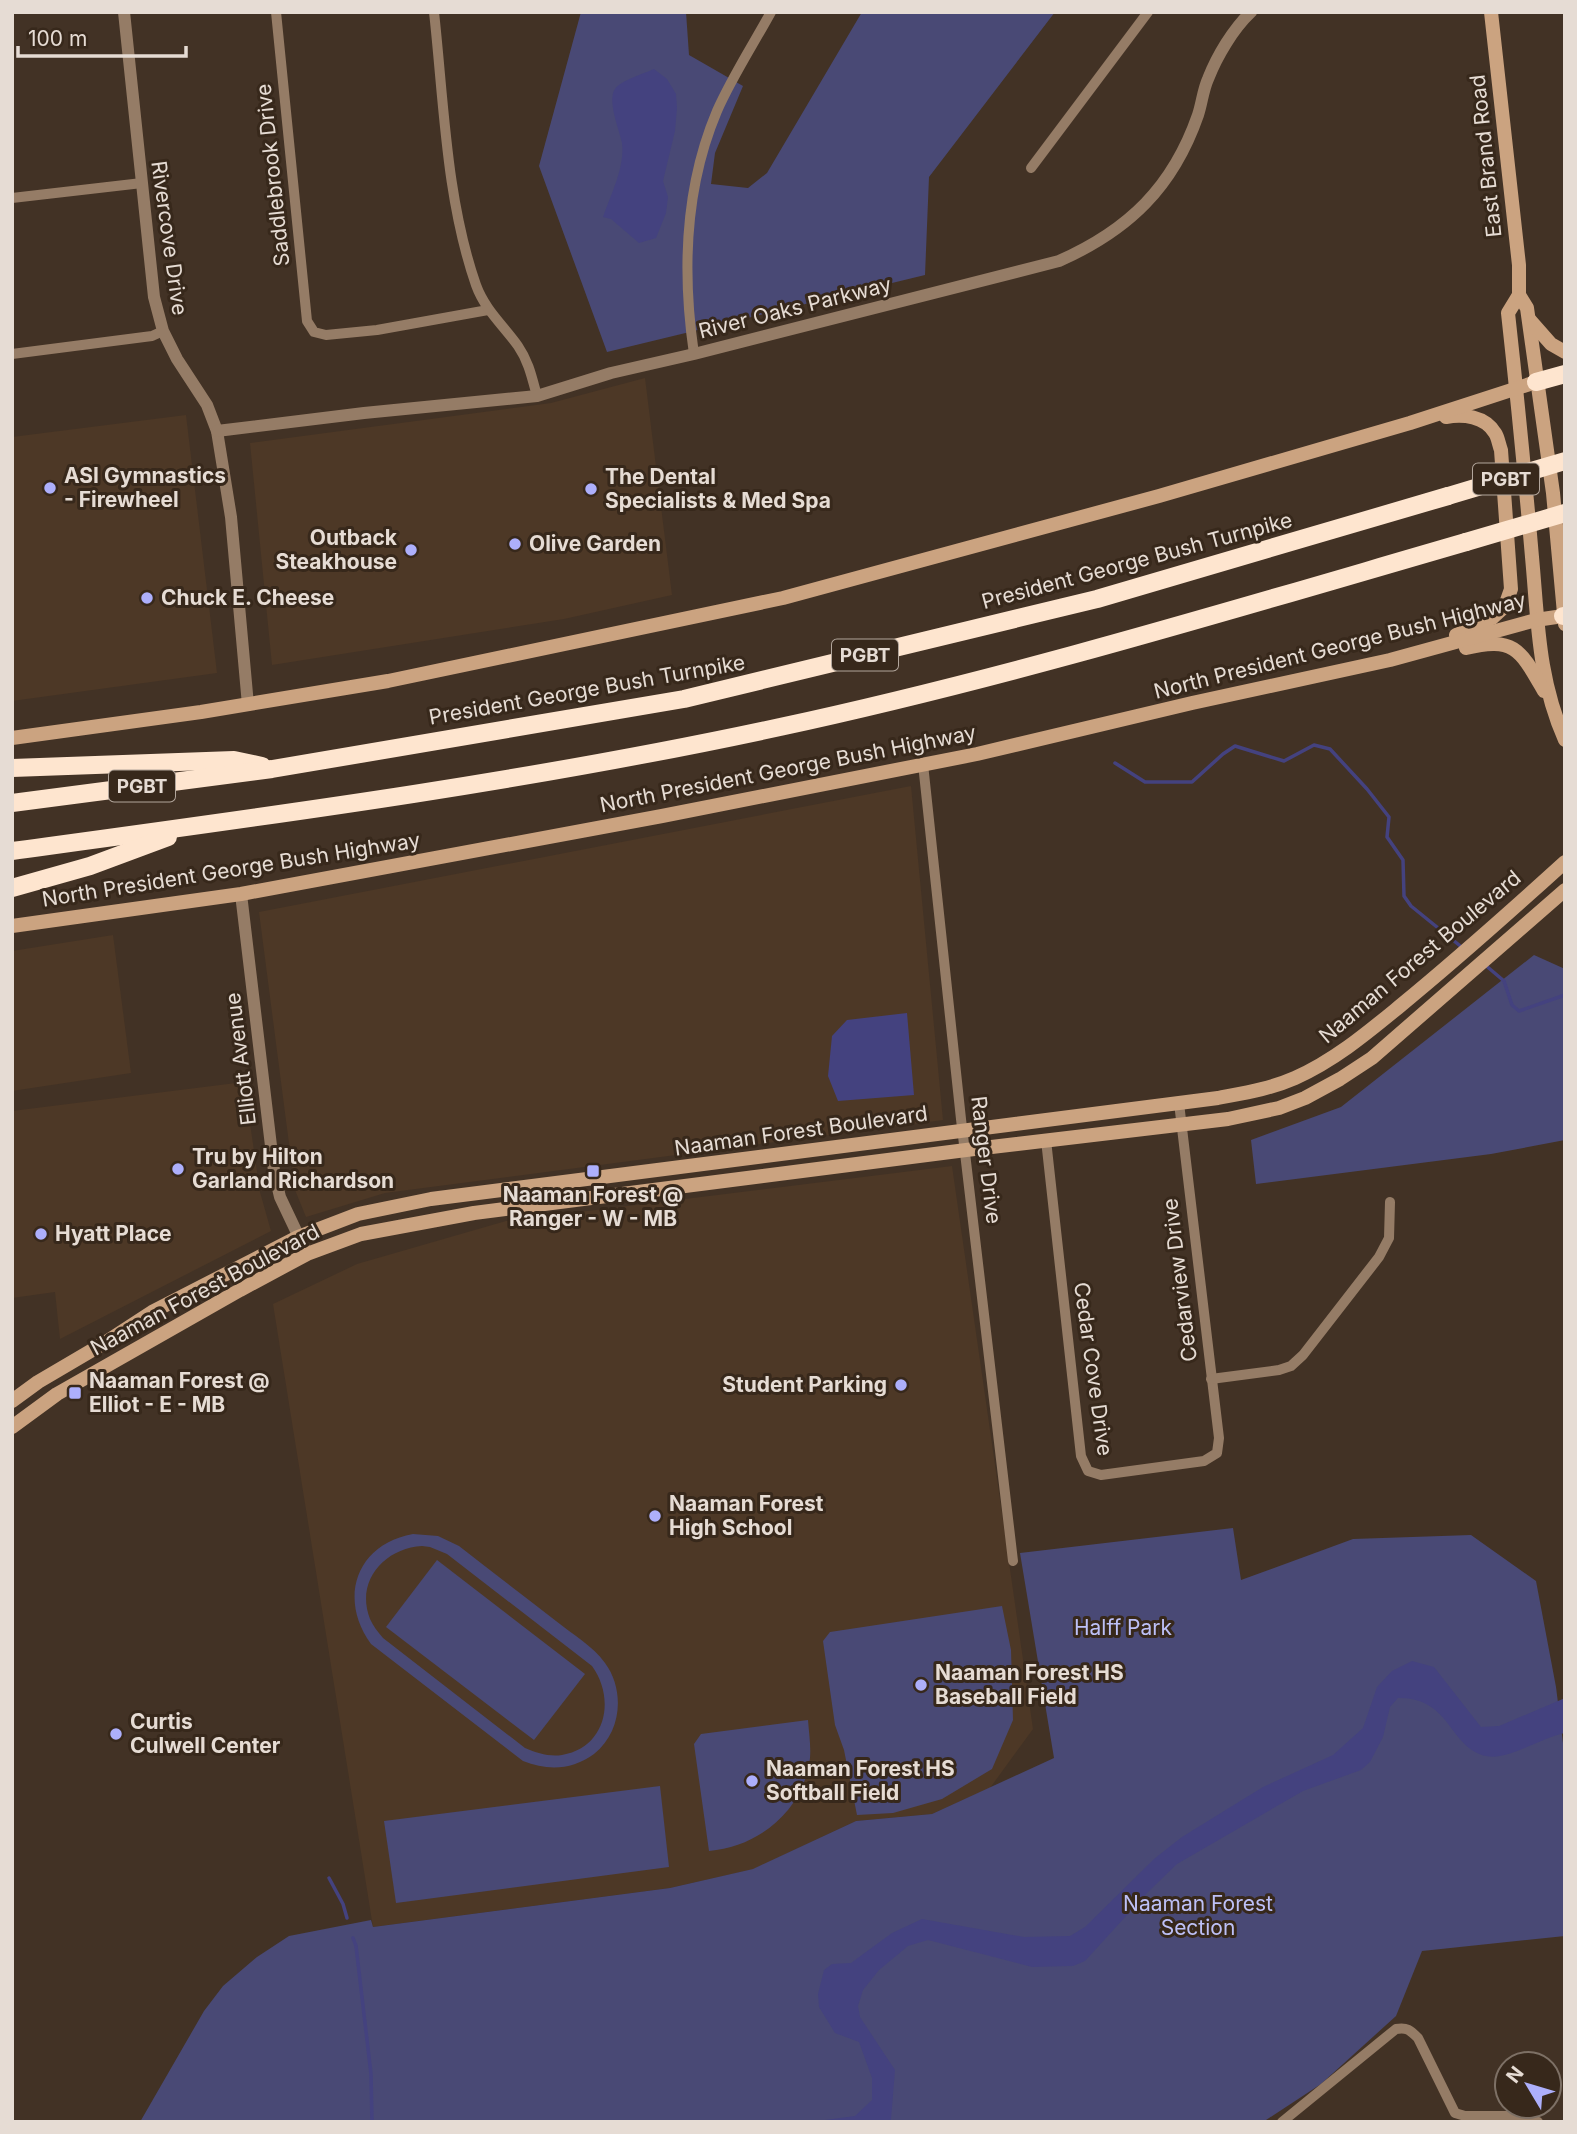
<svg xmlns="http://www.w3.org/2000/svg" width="1577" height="2134" font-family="Inter,sans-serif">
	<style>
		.built { fill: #4d3826 }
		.green { fill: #494975; fill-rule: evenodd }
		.water { fill: #44427f }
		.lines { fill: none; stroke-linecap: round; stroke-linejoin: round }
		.stream { stroke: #44427f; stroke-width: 3.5 }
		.minor { stroke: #957c66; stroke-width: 10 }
		.tertiary { stroke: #957c66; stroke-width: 12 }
		.secondary { stroke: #cba380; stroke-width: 14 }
		.motorway { stroke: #fee5cf; stroke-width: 18 }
		.motorway-bridge { stroke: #fee5cf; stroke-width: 18 }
		.poi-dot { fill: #adaffb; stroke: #37281b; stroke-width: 2.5 }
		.labels { text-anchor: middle; stroke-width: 6; stroke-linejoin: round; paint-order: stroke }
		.shield { fill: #37281b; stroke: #b2a69c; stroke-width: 2 }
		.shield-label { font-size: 19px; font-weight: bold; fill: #e6dcd4 }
		.street-label { font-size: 21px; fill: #e6dcd4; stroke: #37281b }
		.poi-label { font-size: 21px; font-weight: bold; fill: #e6dcd4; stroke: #37281b; text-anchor: start }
		.park-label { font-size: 21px; fill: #bdc0f7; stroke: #37281b }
	</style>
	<rect width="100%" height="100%" fill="#423225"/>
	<!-- built -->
	<g class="built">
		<polygon points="645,378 672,595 564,619 272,665 250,443 551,403"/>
		<polygon points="186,415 217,673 12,701 12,437"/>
		<polygon points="911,786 943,1120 385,1193 306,1217 295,1190 259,912"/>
		<polygon points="113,935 131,1073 12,1091 12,951"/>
		<polygon points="244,1082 260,1192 271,1231 60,1339 55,1292 12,1298 12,1111"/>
		<polygon points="952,1166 1033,1729 990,1788 932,1814 856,1821 754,1869 670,1888 373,1927 273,1304 357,1264 506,1221"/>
	</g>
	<!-- green -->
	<g class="green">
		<polygon points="581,12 686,12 689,55 743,86 715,153 711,184 748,188 767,173 862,12 1055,12 929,177 925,275 607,352 539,166"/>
		<polygon points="1534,955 1565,969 1565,1140 1491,1154 1256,1184 1251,1140 1341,1107"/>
		<polygon points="1233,1528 1241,1580 1353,1539 1471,1535 1536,1581 1556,1687 1565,1759 1565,1936 1422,1951 1396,2016 1321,2084 1263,2122 140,2122 204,2011 223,1986 257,1957 289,1936 371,1920 373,1927 670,1888 753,1869 856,1821 932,1814 1054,1758 1020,1553"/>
		<path d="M 413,1534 L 438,1536 L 459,1546 C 491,1571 524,1596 556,1621 C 572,1634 593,1646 605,1663 C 625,1690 622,1732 594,1754 C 572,1770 548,1771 523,1761 L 371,1644 C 338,1599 356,1544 413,1534 ZM 422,1546 L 430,1547 L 447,1554 L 592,1666 C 616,1699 606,1748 562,1755 C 549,1757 537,1753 525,1748 L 383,1638 C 378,1632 373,1626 370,1619 C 355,1581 385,1548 422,1546 Z"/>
		<polygon points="437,1560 585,1674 534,1740 386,1627"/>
		<polygon points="1002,1606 1011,1650 1013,1720 992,1769 942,1799 893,1813 857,1815 844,1750 835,1725 823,1641 830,1632"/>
		<path d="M 808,1720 C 809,1733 811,1746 810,1758 C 804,1810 759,1847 709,1851 L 694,1744 L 701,1734 Z"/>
		<polygon points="660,1786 669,1867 396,1903 384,1821"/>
	</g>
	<!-- water -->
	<g class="water">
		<path d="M 654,69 L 667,79 L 676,94 L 677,108 L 675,131 L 663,181 L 668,197 L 666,213 L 656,238 L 639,243 L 611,219 L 603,217 C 611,194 625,167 622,143 C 619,129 607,100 615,89 C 620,81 645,73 654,69 Z"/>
		<polygon points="907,1013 914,1095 838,1101 828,1076 832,1036 847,1020"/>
		<path d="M 1412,1661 L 1434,1667 L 1481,1727 L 1499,1726 L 1565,1698 L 1565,1733 C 1542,1737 1508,1761 1486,1756 C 1449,1748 1451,1697 1398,1698 L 1390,1707 L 1383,1737 L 1370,1762 L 1361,1770 L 1303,1791 L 1177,1864 L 1147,1893 L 1085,1961 L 1073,1966 L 1032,1967 L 928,1940 L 908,1946 L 879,1970 L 863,1990 L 858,2006 L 860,2017 L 895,2070 L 891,2119 L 890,2122 L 810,2122 L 855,2116 L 872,2100 L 872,2078 L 859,2042 L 835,2033 L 819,2007 L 818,1994 L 824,1970 L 832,1964 L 851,1963 L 892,1933 L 922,1919 L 1024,1937 L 1070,1936 L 1085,1927 L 1154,1859 L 1182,1837 L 1263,1787 L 1333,1755 L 1363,1728 L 1377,1687 L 1392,1671 Z"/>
	</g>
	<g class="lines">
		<!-- stream -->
		<g class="stream">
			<polyline points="1115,763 1145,782 1192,782 1223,754 1235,746 1284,761 1314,745 1330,749 1367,789 1389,817 1387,837 1403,860 1404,896 1411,906 1464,949"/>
			<polyline points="1484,964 1504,981 1512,1005 1519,1011 1565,995"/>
			<polyline points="329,1878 343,1904 347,1918"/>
			<polyline points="353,1938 356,1946 371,2074 372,2122"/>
		</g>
		<!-- minor -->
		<g class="minor">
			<polyline points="276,12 307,321 314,332 326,335 377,330 488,310"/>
			<path d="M 434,12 C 444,103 446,199 476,285 C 485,310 504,326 518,346 C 529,362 532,378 537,396"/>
			<polyline points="1031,168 1148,12"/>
			<polyline points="12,198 142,183"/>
			<polyline points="12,354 152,336 163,331"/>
			<path d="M 694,354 C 682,272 684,189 717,111 C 732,77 753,45 771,12"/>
			<polyline points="923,764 961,1119 1013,1561"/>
			<polyline points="1046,1140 1081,1456 1088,1471 1101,1475 1204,1461 1217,1453 1219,1438 1179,1103"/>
			<polyline points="1211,1379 1279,1370 1291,1366 1303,1355 1379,1257 1389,1238 1390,1202"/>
			<path d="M 1282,2122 L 1396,2029 C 1407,2027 1410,2030 1418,2038 L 1455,2113 L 1465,2116 L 1511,2116 L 1538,2122"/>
		</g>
		<!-- tertiary -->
		<g class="tertiary">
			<polyline points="124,12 154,297 163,331 177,359 207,405 217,431 231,517 248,705"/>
			<path d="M 217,431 L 364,413 L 537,396 L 611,373 L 694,354 L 1059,261 C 1129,230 1173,187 1198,115 C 1202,103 1203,90 1208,79 C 1217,56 1233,29 1251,12"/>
			<polyline points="241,894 274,1171 280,1197 307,1254"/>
		</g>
		<!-- secondary -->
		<g class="secondary">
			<path d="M 1491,12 L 1519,265 L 1519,295 L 1508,313 C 1517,394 1525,476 1532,557 C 1538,622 1538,679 1565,740"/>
			<polyline points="1519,295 1527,308 1553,493 1565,624"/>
			<polyline points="1529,319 1551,344 1565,352"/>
			<path d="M 1446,417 C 1463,414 1485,416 1495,433 C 1498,437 1499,445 1501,450 L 1511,589 L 1505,606 L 1492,618 L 1456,635"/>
			<path d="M 1466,648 C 1515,636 1521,651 1544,691"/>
			<polyline points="12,738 201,712 388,681 783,598 1159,496 1410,423 1536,382"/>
			<polyline points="12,926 241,894 662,816 977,754 1192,703 1390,660 1536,620 1563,616"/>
			<path d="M 12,1401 L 38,1382 L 106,1342 L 152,1312 L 298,1237 L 358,1214 L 431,1199 L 1218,1098 C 1244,1093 1270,1089 1295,1078 C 1335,1060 1367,1033 1400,1006 C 1456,960 1511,911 1565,862"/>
			<polyline points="12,1427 57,1394 240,1290 307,1254 361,1234 474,1213 966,1150 1228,1119 1279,1108 1305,1098 1340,1079 1372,1058 1565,890"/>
		</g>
		<!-- motorway -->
		<g class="motorway">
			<polyline points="1536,382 1565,374"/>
			<polyline points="1563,616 1565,616"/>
			<polyline points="12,768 234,760 262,766"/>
			<polyline points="12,803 272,769 684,699 1097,599 1448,496"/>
			<path d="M 12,851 C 269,816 526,782 780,727 C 1012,677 1238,608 1466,542"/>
			<polyline points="12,888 90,866 168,837"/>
		</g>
		<!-- motorway-bridge -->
		<g class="motorway-bridge">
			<polyline points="1448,496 1565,461"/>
			<polyline points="1466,542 1565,513"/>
		</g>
	</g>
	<!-- markers -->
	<g class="poi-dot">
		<circle cx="50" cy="488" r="7"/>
		<circle cx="591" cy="489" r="7"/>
		<circle cx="515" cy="544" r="7"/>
		<circle cx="411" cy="550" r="7"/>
		<circle cx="147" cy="598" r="7"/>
		<circle cx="178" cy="1169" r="7"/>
		<rect x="586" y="1164" width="14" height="14" rx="3.5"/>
		<circle cx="41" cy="1234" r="7"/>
		<circle cx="901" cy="1385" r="7"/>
		<rect x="68" y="1386" width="14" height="14" rx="3.5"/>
		<circle cx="655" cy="1516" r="7"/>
		<circle cx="921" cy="1685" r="7"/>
		<circle cx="116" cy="1734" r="7"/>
		<circle cx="752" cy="1781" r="7"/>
	</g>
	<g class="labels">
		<!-- shield labels -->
		<g class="shield">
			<rect x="1473" y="463.5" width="66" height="31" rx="5"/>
			<rect x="832" y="639.5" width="66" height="31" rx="5"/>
			<rect x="109" y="770.5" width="66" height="31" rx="5"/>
		</g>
		<g class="shield-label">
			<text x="1506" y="486">PGBT</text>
			<text x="865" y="662">PGBT</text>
			<text x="142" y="793">PGBT</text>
		</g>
		<!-- street labels -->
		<g class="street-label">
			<text transform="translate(1486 156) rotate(-96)" y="7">East Brand Road</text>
			<text transform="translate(273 175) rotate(-96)" y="7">Saddlebrook Drive</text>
			<text transform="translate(169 238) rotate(82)" y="7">Rivercove Drive</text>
			<text transform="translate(795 308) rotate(-14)" y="7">River Oaks Parkway</text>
			<text transform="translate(1137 561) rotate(-15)" y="7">President George Bush Turnpike</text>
			<text transform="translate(1340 646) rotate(-14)" y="7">North President George Bush Highway</text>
			<text transform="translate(587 690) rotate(-10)" y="7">President George Bush Turnpike</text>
			<text transform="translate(788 769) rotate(-11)" y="7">North President George Bush Highway</text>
			<text transform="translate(231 870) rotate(-9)" y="7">North President George Bush Highway</text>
			<text transform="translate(1420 957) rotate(-40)" y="7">Naaman Forest Boulevard</text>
			<text transform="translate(241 1059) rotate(-97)" y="7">Elliott Avenue</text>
			<text transform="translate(801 1131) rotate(-8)" y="7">Naaman Forest Boulevard</text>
			<text transform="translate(986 1160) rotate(83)" y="7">Ranger Drive</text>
			<text transform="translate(1180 1280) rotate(-97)" y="7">Cedarview Drive</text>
			<text transform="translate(205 1290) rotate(-28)" y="7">Naaman Forest Boulevard</text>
			<text transform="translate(1093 1369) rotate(82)" y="7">Cedar Cove Drive</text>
		</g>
		<!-- poi labels -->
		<g class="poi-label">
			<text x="64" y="483">ASI Gymnastics<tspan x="64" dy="24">- Firewheel</tspan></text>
			<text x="605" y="484">The Dental<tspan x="605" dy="24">Specialists &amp; Med Spa</tspan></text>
			<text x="397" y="545" text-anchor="end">Outback<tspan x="397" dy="24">Steakhouse</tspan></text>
			<text x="529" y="551">Olive Garden</text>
			<text x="161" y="605">Chuck E. Cheese</text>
			<text x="192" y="1164">Tru by Hilton<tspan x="192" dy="24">Garland Richardson</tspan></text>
			<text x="593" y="1202" text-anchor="middle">Naaman Forest @<tspan x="593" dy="24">Ranger - W - MB</tspan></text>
			<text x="55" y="1241">Hyatt Place</text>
			<text x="89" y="1388">Naaman Forest @<tspan x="89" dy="24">Elliot - E - MB</tspan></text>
			<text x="887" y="1392" text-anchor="end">Student Parking</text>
			<text x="669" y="1511">Naaman Forest<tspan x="669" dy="24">High School</tspan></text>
			<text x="935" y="1680">Naaman Forest HS<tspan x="935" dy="24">Baseball Field</tspan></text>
			<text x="130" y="1729">Curtis<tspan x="130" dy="24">Culwell Center</tspan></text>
			<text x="766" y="1776">Naaman Forest HS<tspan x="766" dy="24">Softball Field</tspan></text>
		</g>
		<!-- park labels -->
		<g class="park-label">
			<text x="1123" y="1635">Halff Park</text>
			<text x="1198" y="1911">Naaman Forest<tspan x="1198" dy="24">Section</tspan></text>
		</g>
	</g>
	<!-- border -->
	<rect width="1577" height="2134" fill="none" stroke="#e6dcd4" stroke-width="28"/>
	<!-- north arrow -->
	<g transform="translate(1528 2085) rotate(308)"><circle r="33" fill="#37281b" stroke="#7d7065" stroke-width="2"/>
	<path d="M0-5L12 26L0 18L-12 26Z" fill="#adaffb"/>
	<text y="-10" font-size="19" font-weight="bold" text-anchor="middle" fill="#e6dcd4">N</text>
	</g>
	<!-- scale -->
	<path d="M18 46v10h168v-10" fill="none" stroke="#e6dcd4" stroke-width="3.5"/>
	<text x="28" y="46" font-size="21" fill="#e6dcd4" stroke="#37281b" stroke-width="5" paint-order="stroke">100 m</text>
</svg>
